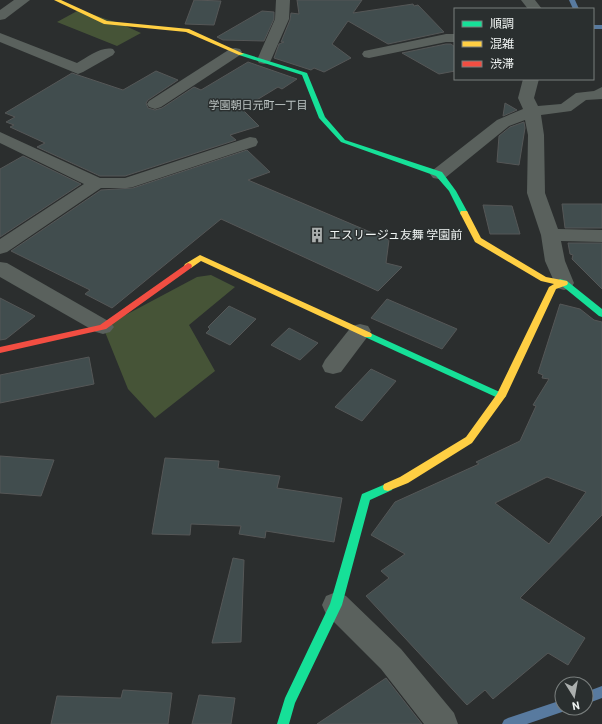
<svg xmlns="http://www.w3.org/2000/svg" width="602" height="724" font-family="Barlow,'Noto Sans JP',sans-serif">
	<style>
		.green { fill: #465437 }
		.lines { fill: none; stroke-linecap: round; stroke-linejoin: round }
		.stream { fill: #587a9f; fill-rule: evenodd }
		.building { fill: #414d4e; stroke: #555757; fill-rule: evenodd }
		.street { fill: #5a615d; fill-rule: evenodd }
		.fast { fill: #16e098; fill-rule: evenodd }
		.slow { fill: #ffcf43; fill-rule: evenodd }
		.jam { fill: #f24e42; fill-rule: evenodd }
		.labels { text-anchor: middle; stroke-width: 3; stroke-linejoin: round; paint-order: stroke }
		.far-neighbourhood-label { font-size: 11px; fill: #bec6c5; stroke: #2a2f2f }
		.poi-label { font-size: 12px; fill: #f0f4f3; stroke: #2a2f2f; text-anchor: start }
	</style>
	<rect width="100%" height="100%" fill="#2b2e2e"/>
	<!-- green -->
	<g class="green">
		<polygon points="79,10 121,24 141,33 117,46 57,22"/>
		<polygon points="211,275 235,287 189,325 215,371 155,418 128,389 103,327 197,277"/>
	</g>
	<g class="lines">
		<!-- stream -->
		<g class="stream">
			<polygon points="569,0 575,0 579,9 573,9"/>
			<rect x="593" y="25" width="9" height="4"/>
			<polygon points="602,686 602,698 586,704 586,692"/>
			<polygon points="562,700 562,708 567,708 566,710 562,712 527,724 502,724 504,720 508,718"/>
		</g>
	</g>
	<!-- building -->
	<g class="building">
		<polygon points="194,0 221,1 214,25 185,24"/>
		<polygon points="297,0 362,0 353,13 413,4 414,6 418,5 444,32 388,44 348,21 332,44 351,58 324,72 314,68 311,70 274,58 279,44 284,42 281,42 290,20 291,13 299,14"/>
		<polygon points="262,11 274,12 274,19 264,41 223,40 217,37"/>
		<polygon points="446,44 451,44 455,47 455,71 439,74 402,53"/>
		<polygon points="248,62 297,79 282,89 278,87 242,109 259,126 230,135 236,140 125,176 100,176 37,147 45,143 10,127 14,125 6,122 15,117 5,113 72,73 123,90 156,71 178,80 148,100 146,103 148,108 155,110 162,108 194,87 201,90"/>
		<polygon points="505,103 517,110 503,116"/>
		<polygon points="524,122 525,128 519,165 497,162 499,136 510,127"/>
		<polygon points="247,150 270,172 248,180 389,240 386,263 402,267 378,291 221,219 112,308 85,294 90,290 11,251 101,190 133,188"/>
		<polygon points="23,156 81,184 0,237 0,169"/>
		<polygon points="562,204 602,204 602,228 565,228"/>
		<polygon points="483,205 512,206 520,234 490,234"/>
		<polygon points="568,243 602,243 602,289 572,259 573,255 570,254"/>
		<polygon points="0,298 35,316 6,339 0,340"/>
		<polygon points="387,299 457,329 442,349 371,318"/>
		<path d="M 560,304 L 580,309 L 594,320 L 602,322 L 602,515 L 520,598 L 585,638 L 568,665 L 548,653 L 493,699 L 485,690 L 467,705 L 366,596 L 389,578 L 381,571 L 405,554 L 371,535 L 395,502 L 479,464 L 476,462 L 520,441 L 536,406 L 533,405 L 549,379 L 542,378 L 543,375 L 538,373 ZM 547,477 L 586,492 L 549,544 L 495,503 Z"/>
		<polygon points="229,306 256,319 230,345 206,333 210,329 208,327"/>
		<polygon points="289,328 318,343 300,360 271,345"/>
		<polygon points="89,357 94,384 0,403 0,375"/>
		<polygon points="371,369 396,381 362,421 335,407"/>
		<polygon points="0,456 54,460 41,496 0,493"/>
		<polygon points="165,458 219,461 218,468 280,476 277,488 342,498 334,542 266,531 265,538 239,534 241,526 191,524 190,535 152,534"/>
		<polygon points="233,558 244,560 241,642 212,643"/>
		<polygon points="386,678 422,724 317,724"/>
		<polygon points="123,690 172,693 168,724 51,724 57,696 121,698"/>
		<polygon points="199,695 235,698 231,724 192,724"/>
	</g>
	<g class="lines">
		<!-- street -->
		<g class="street">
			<polygon points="14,0 30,0 5,19 0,20 0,10"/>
			<polygon points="276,0 290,0 289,19 271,60 269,63 264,64 259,63 257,60 275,19"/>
			<polygon points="521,0 535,0 542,9 528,9"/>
			<path d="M 0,33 L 77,63 C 88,57 101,46 113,49 L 115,52 L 113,55 L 83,72 L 78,74 L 0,42 Z"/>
			<polygon points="446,34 455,34 455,42 446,42 369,58 364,57 362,54 364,51 369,50"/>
			<polygon points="235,48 240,49 242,52 240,55 161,107 155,109 149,107 147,104 149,101 230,49"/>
			<polygon points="523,79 539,79 534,98 538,106 561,104 576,93 594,91 602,87 602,99 586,100 571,111 541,115 544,135 545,193 558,229 602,230 602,242 561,241 565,261 574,283 571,288 564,290 557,288 545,261 541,235 527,193 528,135 525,120 509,126 445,178 439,179 433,178 430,174 433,170 497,120 523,109 518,98"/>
			<polygon points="0,132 100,178 125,178 250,137 256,138 258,142 256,146 133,187 127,188 101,188 7,252 0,254 0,239 84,184 0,143"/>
			<polygon points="0,262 7,263 110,322 114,327 110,332 103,334 96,332 0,277"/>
			<polygon points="360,324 368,326 371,331 368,336 341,372 333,374 325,372 322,366 325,360 352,326"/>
			<polygon points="336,592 346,596 401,649 454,713 458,724 424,724 381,669 326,614 322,605 326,596"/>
		</g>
		<!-- fast -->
		<g class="fast">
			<polygon points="239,53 243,53 307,73 325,117 345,140 442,172 456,191 468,213 467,215 461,215 449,191 436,176 341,142 319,118 302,75 239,55"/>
			<polygon points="560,279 567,281 602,309 602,317 599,316 561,285 557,284 556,282"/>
			<polygon points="368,332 504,394 506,396 504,398 498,398 365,337 364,335"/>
			<polygon points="388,483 392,484 393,487 392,490 370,500 342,605 295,703 289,724 277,724 285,698 330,604 361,497 362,494"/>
		</g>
		<!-- slow -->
		<g class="slow">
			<polygon points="54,0 61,0 107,21 189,29 244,54 239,55 186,32 104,24"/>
			<polygon points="461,211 467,211 481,238 546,277 567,281 568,283 567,285 556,289 506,396 472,443 408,483 388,491 384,490 383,487 384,484 400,477 466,437 497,394 549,287 554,284 541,281 475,242 460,213"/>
			<polygon points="200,255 371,333 372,335 371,337 365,337 201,261 191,268 185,268 184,266 185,264"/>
		</g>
		<!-- jam -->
		<polygon class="jam" points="188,263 191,264 192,266 191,268 106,329 0,353 0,347 100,325"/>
	</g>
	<!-- icons -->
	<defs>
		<symbol id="building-bare" viewBox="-9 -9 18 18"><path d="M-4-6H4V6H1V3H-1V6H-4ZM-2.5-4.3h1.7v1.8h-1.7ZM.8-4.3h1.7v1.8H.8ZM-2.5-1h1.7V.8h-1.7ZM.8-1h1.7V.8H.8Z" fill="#abafae" stroke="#2a2f2f" stroke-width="2.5" paint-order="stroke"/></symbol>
	</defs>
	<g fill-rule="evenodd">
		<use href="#building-bare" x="306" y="224" width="22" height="22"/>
	</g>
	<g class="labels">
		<!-- far-neighbourhood labels -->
		<g class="far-neighbourhood-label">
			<text x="258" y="109">学園朝日元町一丁目</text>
		</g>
		<!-- poi labels -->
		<g class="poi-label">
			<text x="329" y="239">エスリージュ友舞 学園前</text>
		</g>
	</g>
	<!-- legend -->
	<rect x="454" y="8" width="140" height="72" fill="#2a2f2f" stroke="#797e7d"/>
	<rect x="462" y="21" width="20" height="6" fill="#16e098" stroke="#797e7d"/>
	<text x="490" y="28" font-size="12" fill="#f0f4f3">順調</text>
	<rect x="462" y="41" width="20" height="6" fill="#ffcf43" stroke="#797e7d"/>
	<text x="490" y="48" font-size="12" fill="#f0f4f3">混雑</text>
	<rect x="462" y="61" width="20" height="6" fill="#f24e42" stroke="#797e7d"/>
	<text x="490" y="68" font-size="12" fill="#f0f4f3">渋滞</text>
	<!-- north arrow -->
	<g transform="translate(574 696) rotate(169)"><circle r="19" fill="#2a2f2f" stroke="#797e7d"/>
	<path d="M0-3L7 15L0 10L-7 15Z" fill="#abafae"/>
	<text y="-6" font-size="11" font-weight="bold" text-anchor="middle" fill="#f0f4f3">N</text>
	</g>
</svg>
